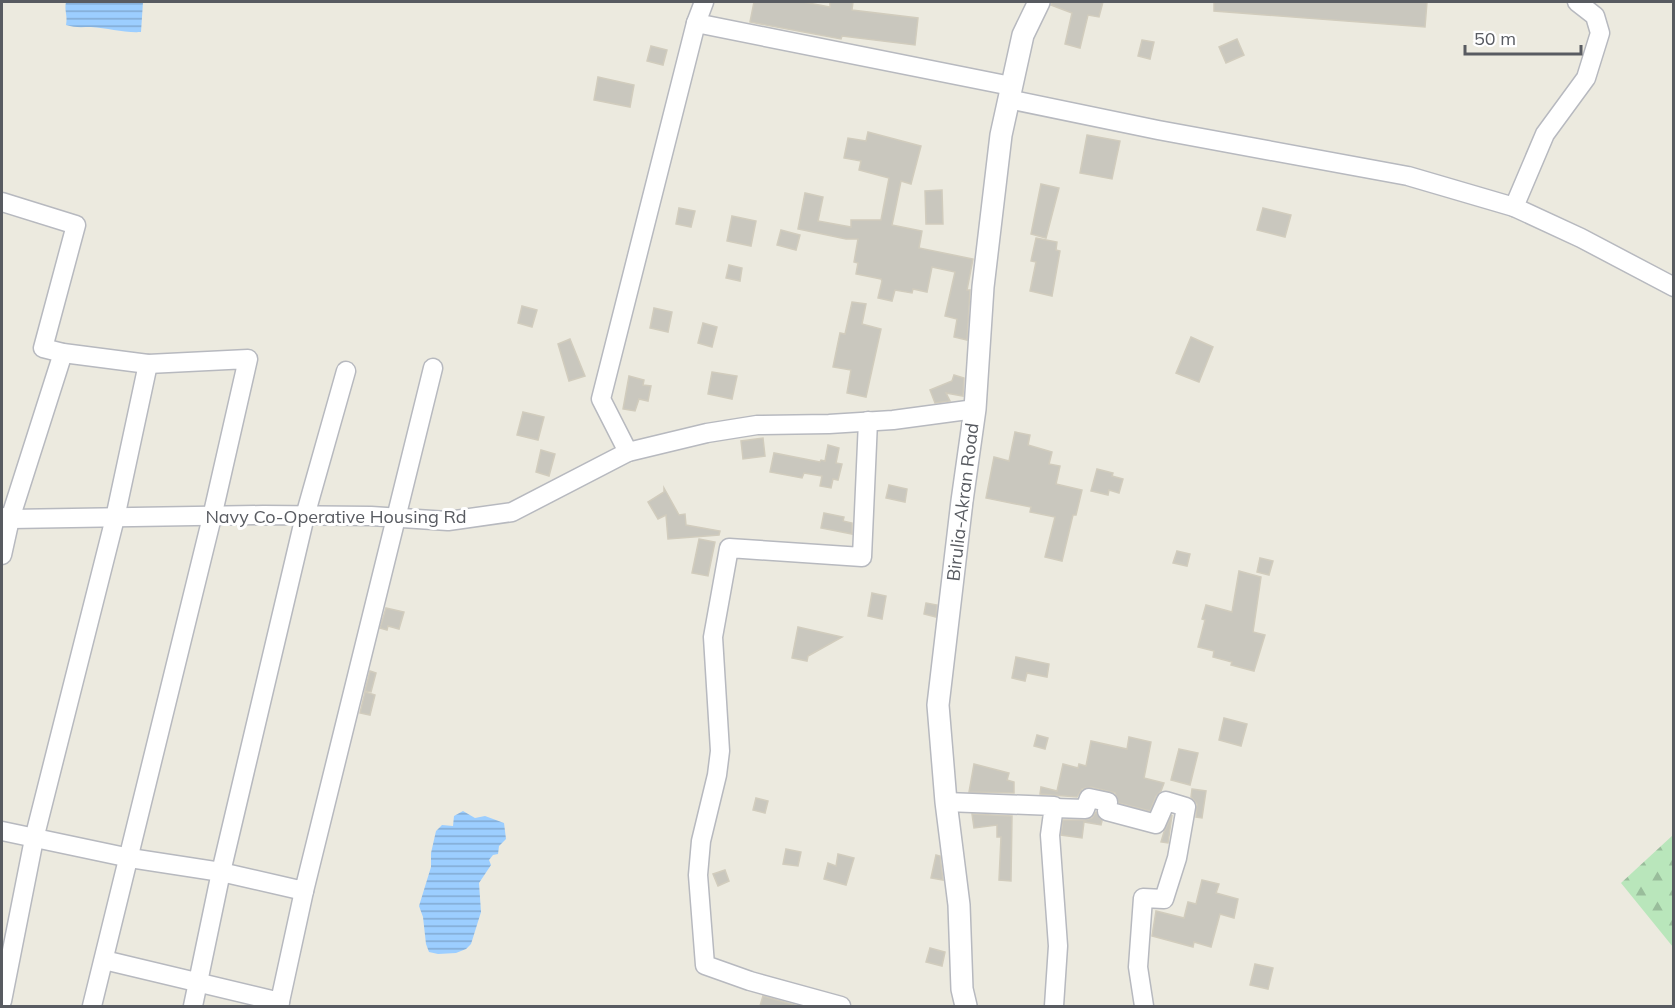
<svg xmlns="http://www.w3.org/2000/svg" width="1675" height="1008" font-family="Mulish,sans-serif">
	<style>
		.forest { fill: url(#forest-firs) }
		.water { fill: url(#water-rules) }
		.building { fill: #c9c7be; stroke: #d1ccbd; stroke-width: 1.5 }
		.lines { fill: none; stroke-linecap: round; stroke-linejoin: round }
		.minor-casing { stroke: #b7b9bf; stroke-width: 21 }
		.tertiary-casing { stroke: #b7b9bf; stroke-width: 24 }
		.minor { stroke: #fff; stroke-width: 18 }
		.tertiary { stroke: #fff; stroke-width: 21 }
		.labels { text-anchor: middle; stroke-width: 6; stroke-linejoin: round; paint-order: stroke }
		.street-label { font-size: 18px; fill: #585b61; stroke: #fff }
	</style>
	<defs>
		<pattern id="forest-firs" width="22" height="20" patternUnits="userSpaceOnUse" patternTransform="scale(1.5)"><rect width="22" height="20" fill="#b9e6bb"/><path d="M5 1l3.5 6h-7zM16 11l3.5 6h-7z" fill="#99bd9b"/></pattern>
		<pattern id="water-rules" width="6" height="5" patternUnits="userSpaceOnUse" patternTransform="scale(1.5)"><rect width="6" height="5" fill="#9cceff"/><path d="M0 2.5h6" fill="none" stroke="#82aad2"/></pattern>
	</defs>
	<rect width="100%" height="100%" fill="#eceadf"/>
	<!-- forest -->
	<polygon class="forest" points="1673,835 1673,947 1621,883"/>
	<!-- water -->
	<g class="water">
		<path d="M 66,2 L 143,2 L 141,32 C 124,33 108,28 91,27 C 82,27 75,28 66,25 C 68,16 64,10 66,2 Z"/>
		<polygon points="463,811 475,818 485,816 504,823 506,839 499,846 498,854 493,855 489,860 491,865 479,883 481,912 471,944 466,949 456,953 438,954 429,952 426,944 423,917 419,906 431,867 431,853 436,831 442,825 453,826 454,816"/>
	</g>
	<!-- building -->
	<g class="building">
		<polygon points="754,2 803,2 830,7 830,2 853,2 852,10 918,18 915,45 842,36 841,39 750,22"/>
		<polygon points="1052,2 1103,2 1099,17 1088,15 1080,48 1065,44 1072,13 1051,5"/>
		<polygon points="1214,2 1427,2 1425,27 1214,11"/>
		<polygon points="1237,39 1244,55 1226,63 1219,47"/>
		<polygon points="1142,40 1154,42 1150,59 1138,56"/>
		<polygon points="651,46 667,50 663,65 647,61"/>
		<polygon points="598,77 634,85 630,107 594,100"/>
		<polygon points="868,132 921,146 911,184 901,181 892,225 922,231 919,248 973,259 967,290 970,290 967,340 954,337 957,319 945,316 955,272 932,267 927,292 913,289 912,293 895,290 892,301 878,298 882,281 881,279 856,274 858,263 854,262 858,239 846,239 798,229 805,193 823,197 818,221 851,227 851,220 881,220 889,178 859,170 861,161 844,158 848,138 866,141"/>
		<polygon points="1087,135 1120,141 1112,179 1080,173"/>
		<polygon points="1041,184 1059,188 1046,238 1031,234"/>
		<polygon points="942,190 943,224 926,224 925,191"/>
		<polygon points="679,208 695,211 691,227 676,224"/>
		<polygon points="1263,208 1291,215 1285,237 1257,230"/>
		<polygon points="732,216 756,221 751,246 727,241"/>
		<polygon points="781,230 800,235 796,250 777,245"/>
		<polygon points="1036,238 1057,242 1056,250 1060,251 1052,296 1030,291 1036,262 1031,261"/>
		<polygon points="729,265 742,268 740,281 726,278"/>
		<polygon points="852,302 866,304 862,324 881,329 866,397 847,393 851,370 833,367 840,333 845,334"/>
		<polygon points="522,306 537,310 532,327 518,323"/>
		<polygon points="654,308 672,312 668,332 650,328"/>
		<polygon points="703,323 717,327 712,347 698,343"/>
		<polygon points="1191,337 1213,347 1199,382 1176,373"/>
		<polygon points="570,339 585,376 569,381 558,344"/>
		<polygon points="712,372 737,376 732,399 708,394"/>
		<polygon points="954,375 964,378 963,396 946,393 950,401 935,403 930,390 952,381"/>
		<polygon points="629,376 644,380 643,385 651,386 648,401 639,399 635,411 623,409"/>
		<polygon points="523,412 544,417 538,440 517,435"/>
		<polygon points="1015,432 1030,435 1028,445 1052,452 1049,464 1060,466 1056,484 1082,490 1076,515 1073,515 1062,561 1045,557 1055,517 1030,512 1031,507 986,498 994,457 1009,461"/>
		<polygon points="763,438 765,456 743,459 741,441"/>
		<polygon points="828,445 839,448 836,463 842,464 838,480 833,479 831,488 820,486 822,476 804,473 802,478 770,472 774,453 820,462 821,460 825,461"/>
		<polygon points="541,450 555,454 549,476 536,472"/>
		<polygon points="1097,469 1113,473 1112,476 1123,479 1119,493 1109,490 1108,495 1091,491"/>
		<polygon points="889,485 907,489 905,502 886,498"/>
		<polygon points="664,488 679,515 685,514 686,525 720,531 719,535 668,539 666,515 658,519 648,502 664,492"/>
		<polygon points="824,513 844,517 843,521 852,523 852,534 821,528"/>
		<polygon points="699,539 715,542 708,576 692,573"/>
		<polygon points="1177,551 1190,554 1187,566 1173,563"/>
		<polygon points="1260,558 1273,561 1269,575 1257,572"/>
		<polygon points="1239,571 1261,577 1253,632 1265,635 1254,671 1231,665 1232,662 1213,657 1214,651 1198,647 1205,620 1202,619 1206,605 1232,612"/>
		<polygon points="872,593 886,596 882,619 868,616"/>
		<polygon points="926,603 937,605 936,617 924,614"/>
		<polygon points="386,608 404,612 399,629 388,626 387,630 380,628"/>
		<polygon points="798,627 842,637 808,656 807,661 792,658"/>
		<polygon points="1016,657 1049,664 1047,677 1027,673 1025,681 1012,678"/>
		<polygon points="370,671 376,673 371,692 365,691"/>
		<polygon points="365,692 375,695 370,715 360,713"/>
		<polygon points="1224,718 1247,724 1241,746 1219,740"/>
		<polygon points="1037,735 1048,738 1045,749 1034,746"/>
		<polygon points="1129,737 1151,742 1144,778 1164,783 1161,791 1156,796 1150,811 1119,803 1115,793 1091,787 1082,789 1077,797 1040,794 1041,787 1057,791 1063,764 1078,768 1079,764 1086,766 1091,741 1127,749"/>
		<polygon points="1179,749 1198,753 1190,785 1171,780"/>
		<polygon points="974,764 1009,773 1007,780 1014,782 1014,793 969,792"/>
		<polygon points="1192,789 1206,791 1202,818 1196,817 1197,804 1191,797"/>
		<polygon points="756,798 768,801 765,813 753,810"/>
		<polygon points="1096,812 1102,821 1101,825 1084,822 1082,838 1061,835 1063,820 1085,820 1092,818"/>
		<polygon points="972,814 1012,816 1011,881 999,880 1001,837 997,837 997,825 974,828"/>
		<polygon points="1172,815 1168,843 1161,842 1164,832"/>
		<polygon points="786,849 801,852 798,866 783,864"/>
		<polygon points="838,854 854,858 846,885 824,879 828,863 836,866"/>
		<polygon points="936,855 940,856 943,880 931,878"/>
		<polygon points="725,870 729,881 718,886 713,874"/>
		<polygon points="1202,880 1219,884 1216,893 1238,899 1234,918 1220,914 1211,947 1194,942 1193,947 1152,936 1156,911 1184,918 1188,902 1196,904"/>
		<polygon points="930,948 945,952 942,966 926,962"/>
		<polygon points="1255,964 1273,968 1268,989 1250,985"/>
		<polygon points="763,996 798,1006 760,1006"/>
	</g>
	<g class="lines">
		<defs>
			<g id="minor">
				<polyline points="696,23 704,2"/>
				<polyline points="1008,99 1158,130 1408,176 1514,207 1581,238 1674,287"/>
				<polyline points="2,202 76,225 43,348 63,353 148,364 248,359 212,517 92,1006"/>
				<polyline points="1514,207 1545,134 1586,78 1600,33 1595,16 1577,2"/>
				<polyline points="628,452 601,399 696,23 1011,86"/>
				<polyline points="2,517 10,519 263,515 371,516 448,521 512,512 628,452 707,433 757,425 829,424 893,420 975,409"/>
				<polyline points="2,555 10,519 63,353"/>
				<polyline points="946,802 1054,806 1050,835 1058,946 1054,1006"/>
				<polyline points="1054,808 1085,809 1089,798 1108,802 1107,811 1156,824 1166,801 1186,807 1177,858 1164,899 1143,898 1138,967 1144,1006"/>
				<polyline points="2,831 130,858 221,872 304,891 433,368"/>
				<polyline points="104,960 280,1002"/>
				<polyline points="2,1001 34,839 115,518 148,364"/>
				<polyline points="193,1006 221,872 305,516 346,371"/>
				<polyline points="279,1006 304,891"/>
				<polyline points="841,1006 750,981 705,965 698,875 701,841 717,775 720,751 713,637 729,548 862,557 868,421"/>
			</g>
			<polyline id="tertiary" points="966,1006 962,989 959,905 946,802 938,705 962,501 975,409 983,287 1001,135 1023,35 1039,2"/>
		</defs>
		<!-- minor casing -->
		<use href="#minor" class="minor-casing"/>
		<!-- tertiary casing -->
		<use href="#tertiary" class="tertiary-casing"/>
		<!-- minor -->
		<use href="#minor" class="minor"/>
		<!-- tertiary -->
		<use href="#tertiary" class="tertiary"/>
	</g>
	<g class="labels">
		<!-- street labels -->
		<g class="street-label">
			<text transform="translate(963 502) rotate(-83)" y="6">Birulia-Akran Road</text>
			<text x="336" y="523">Navy Co-Operative Housing Rd</text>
		</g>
	</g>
	<!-- border -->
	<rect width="1675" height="1008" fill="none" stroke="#585b61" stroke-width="6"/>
	<!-- scale -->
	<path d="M1465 45v9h116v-9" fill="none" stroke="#585b61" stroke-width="3"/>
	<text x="1474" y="45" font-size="18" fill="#585b61" stroke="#ffffff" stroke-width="4.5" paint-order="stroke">50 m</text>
</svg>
